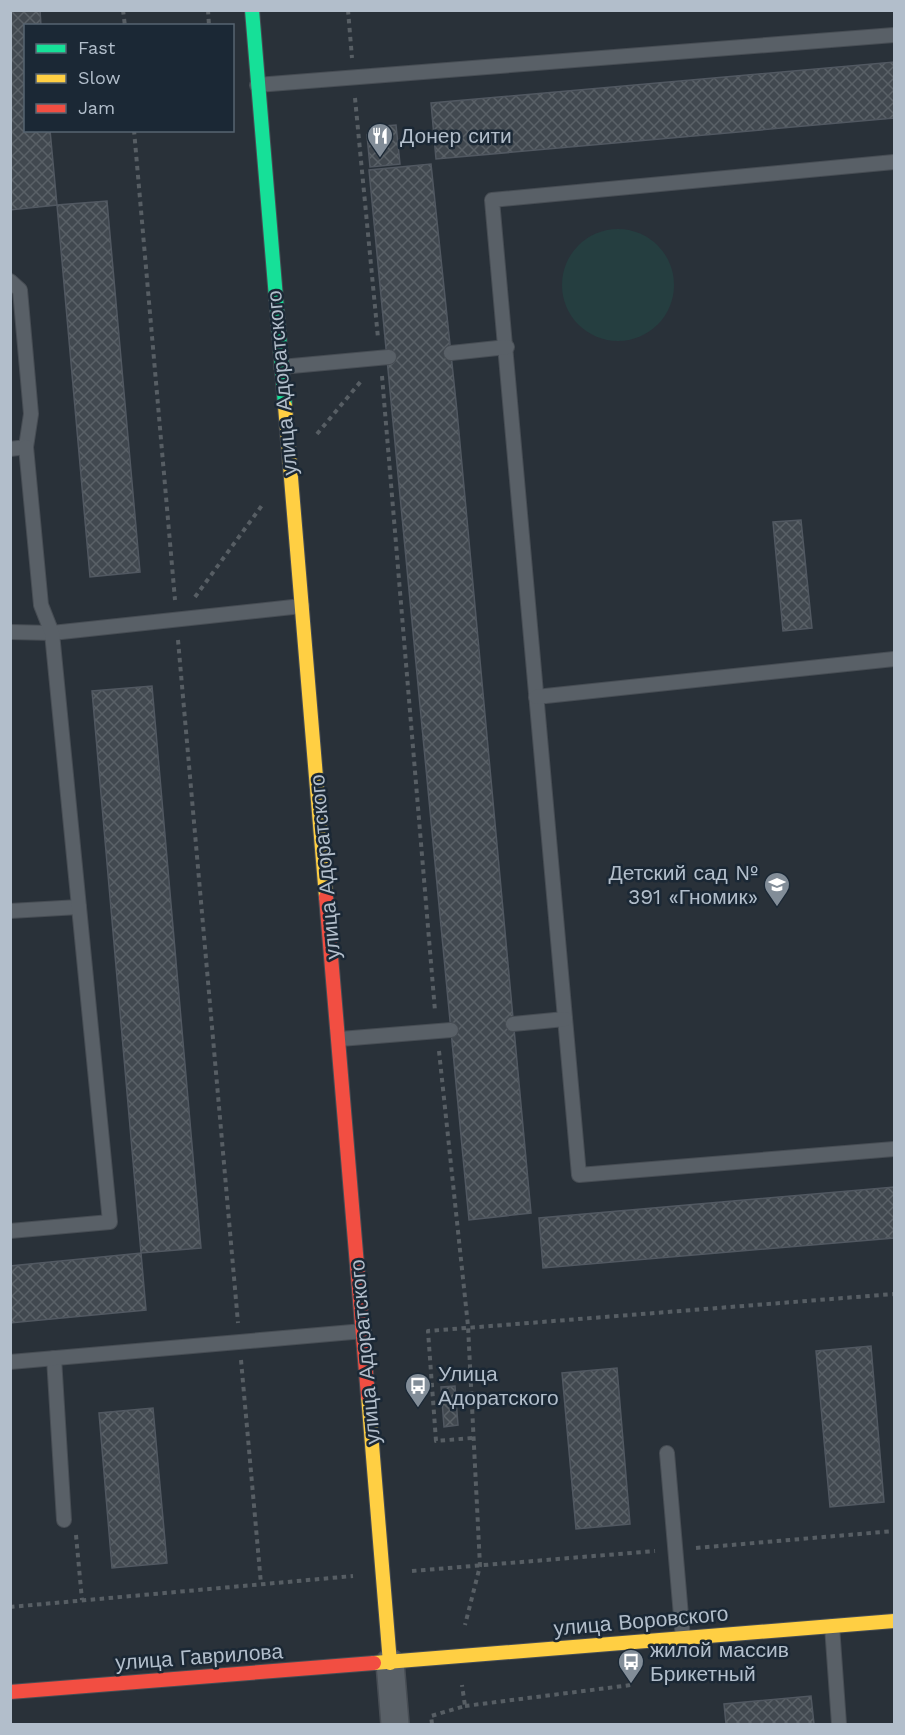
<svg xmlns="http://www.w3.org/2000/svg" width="905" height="1735" font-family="'Work Sans',sans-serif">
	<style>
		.green { fill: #253e40 }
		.building { fill: url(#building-cross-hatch); stroke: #515861; stroke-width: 1.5 }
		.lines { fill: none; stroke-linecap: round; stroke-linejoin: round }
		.lane-casing { stroke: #474d54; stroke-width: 16 }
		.street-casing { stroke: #474d54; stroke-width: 30 }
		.fast-casing { stroke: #474d54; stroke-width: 16 }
		.slow-casing { stroke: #474d54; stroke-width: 16 }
		.jam-casing { stroke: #474d54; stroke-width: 16 }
		.path { stroke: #575e64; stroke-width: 4; stroke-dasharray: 4.5 4.5; stroke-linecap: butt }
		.lane { stroke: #596067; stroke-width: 14 }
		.street { stroke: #596067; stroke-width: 27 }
		.fast { stroke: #16e098; stroke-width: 14 }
		.slow { stroke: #ffcf43; stroke-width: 14 }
		.jam { stroke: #f24e42; stroke-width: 14 }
		.labels { text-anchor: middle; stroke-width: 5; stroke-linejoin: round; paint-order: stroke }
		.poi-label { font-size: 21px; fill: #b2becb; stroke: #1b2835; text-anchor: start }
		.street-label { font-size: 21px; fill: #b2becb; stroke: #1b2835 }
	</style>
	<defs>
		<pattern id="building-cross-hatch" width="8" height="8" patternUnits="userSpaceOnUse" patternTransform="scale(1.5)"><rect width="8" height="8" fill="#41484f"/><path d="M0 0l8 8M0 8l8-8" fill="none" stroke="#5a6167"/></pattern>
	</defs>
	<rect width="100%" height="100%" fill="#293139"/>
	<!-- green -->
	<circle class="green" cx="618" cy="285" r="56"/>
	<!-- building -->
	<g class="building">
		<polygon points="10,10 40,10 41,26 26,26 26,130 50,130 57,205 10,210"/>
		<polygon points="894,62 894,118 436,159 431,103"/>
		<polygon points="396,125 400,164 370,167 367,135 371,127"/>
		<polygon points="431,164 457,411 531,1213 469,1220 369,170"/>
		<polygon points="107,201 140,572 90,577 57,205"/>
		<polygon points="801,520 812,628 783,631 773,522"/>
		<polygon points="152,686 201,1248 141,1253 92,691"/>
		<polygon points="894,1187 894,1238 543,1268 539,1218"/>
		<polygon points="141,1253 146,1310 10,1323 10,1266"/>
		<polygon points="871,1346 884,1502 830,1507 816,1351"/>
		<polygon points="617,1368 630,1524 576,1529 562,1373"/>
		<polygon points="455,1386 458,1425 444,1427 441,1387"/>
		<polygon points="153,1408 167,1563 112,1568 99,1413"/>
		<polygon points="811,1696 814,1724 726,1724 724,1704"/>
	</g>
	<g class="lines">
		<defs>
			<g id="lane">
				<polyline points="257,85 894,35"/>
				<polyline points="894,162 492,200 579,1175 894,1149"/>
				<polyline points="10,281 20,290 31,414 26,447 10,449"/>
				<polyline points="451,353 507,347"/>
				<polyline points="281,367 389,357"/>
				<polyline points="10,632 52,633 302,606"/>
				<polyline points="536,697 894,659"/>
				<polyline points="10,911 79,907"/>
				<polyline points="513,1024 565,1019"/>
				<polyline points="340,1039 451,1030"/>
				<polyline points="10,1231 110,1222 52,633 41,605 26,447"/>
				<polyline points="54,1358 64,1520"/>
				<polyline points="10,1362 364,1331"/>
				<polyline points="667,1453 683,1639"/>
				<polyline points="832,1626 839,1724"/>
			</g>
			<polyline id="street" points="390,1663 395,1724"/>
			<polyline id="fast" points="252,10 285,406"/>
			<g id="slow">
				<polyline points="285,406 326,897"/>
				<polyline points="368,1396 390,1663"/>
				<polyline points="374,1663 894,1621"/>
			</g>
			<g id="jam">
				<polyline points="326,897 368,1396"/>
				<polyline points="10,1692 374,1663"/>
			</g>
		</defs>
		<!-- lane casing -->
		<use href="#lane" class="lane-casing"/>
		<!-- street casing -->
		<use href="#street" class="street-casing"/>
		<!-- fast casing -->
		<use href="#fast" class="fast-casing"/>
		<!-- slow casing -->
		<use href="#slow" class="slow-casing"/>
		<!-- jam casing -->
		<use href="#jam" class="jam-casing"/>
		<!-- path -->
		<g class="path">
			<polyline points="123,10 125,26"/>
			<polyline points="208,10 209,26"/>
			<polyline points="348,10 352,58"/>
			<polyline points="355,98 378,338"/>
			<polyline points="134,130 175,600"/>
			<polyline points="382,376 435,1011"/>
			<polyline points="317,434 362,380"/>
			<polyline points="195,597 263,504"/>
			<polyline points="178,640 238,1323"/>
			<polyline points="439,1051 468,1326 480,1566 465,1625"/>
			<polyline points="241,1360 261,1584"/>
			<polyline points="472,1438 436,1441 428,1331 894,1294"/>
			<polyline points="76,1535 82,1600"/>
			<polyline points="696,1548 894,1531"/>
			<polyline points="412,1571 655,1551"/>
			<polyline points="10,1607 353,1576"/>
			<polyline points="465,1706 631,1685"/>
			<polyline points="432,1724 431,1716 465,1706 462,1685"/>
		</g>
		<!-- lane -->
		<use href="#lane" class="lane"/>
		<!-- street -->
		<use href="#street" class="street"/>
		<!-- fast -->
		<use href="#fast" class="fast"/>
		<!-- slow -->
		<use href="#slow" class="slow"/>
		<!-- jam -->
		<use href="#jam" class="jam"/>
	</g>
	<!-- icons -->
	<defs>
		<symbol id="restaurant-pin" viewBox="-11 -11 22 30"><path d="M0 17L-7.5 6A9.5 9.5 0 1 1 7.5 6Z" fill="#828d98" stroke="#1b2835"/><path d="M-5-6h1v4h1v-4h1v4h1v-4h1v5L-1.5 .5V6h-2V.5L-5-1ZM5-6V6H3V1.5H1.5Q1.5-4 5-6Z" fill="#fff"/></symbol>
		<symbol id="school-pin" viewBox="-11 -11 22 30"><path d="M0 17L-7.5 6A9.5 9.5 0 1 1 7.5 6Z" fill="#828d98" stroke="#1b2835"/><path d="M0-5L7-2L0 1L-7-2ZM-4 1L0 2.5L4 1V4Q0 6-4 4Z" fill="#fff"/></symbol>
		<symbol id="bus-pin" viewBox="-11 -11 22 30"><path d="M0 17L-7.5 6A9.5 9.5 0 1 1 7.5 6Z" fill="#828d98" stroke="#1b2835"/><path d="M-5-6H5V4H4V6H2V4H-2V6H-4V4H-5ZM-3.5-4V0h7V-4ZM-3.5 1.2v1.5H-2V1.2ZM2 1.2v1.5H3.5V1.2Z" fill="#fff"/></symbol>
	</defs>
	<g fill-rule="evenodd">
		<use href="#restaurant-pin" x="365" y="121" width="30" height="40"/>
		<use href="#school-pin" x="762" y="870" width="30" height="40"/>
		<use href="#bus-pin" x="403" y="1371" width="30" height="40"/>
		<use href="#bus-pin" x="616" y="1647" width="30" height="40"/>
	</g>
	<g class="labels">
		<!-- poi labels -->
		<g class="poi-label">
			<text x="400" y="143">Донер сити</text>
			<text x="758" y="880" text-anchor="end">Детский сад №<tspan x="758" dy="24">391 «Гномик»</tspan></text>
			<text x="438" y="1381">Улица<tspan x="438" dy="24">Адоратского</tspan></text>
			<text x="650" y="1657">жилой массив<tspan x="650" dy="24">Брикетный</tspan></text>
		</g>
		<!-- street labels -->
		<g class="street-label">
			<text transform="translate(282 383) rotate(-95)" y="7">улица Адоратского</text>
			<text transform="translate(325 867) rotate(-95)" y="7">улица Адоратского</text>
			<text transform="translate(365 1352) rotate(-95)" y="7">улица Адоратского</text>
			<text transform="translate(641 1621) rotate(-5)" y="7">улица Воровского</text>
			<text transform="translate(199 1657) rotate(-4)" y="7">улица Гаврилова</text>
		</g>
	</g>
	<!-- border -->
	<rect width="905" height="1735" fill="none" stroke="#b2becb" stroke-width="24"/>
	<!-- legend -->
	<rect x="24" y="24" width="210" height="108" fill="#1b2835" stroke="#576471" stroke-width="1.5"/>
	<rect x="36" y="44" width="30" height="9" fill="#16e098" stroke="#576471" stroke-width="1.5"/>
	<text x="78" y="54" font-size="18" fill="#b2becb">Fast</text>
	<rect x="36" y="74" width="30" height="9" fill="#ffcf43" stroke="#576471" stroke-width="1.5"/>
	<text x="78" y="84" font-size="18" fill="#b2becb">Slow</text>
	<rect x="36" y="104" width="30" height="9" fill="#f24e42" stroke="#576471" stroke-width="1.5"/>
	<text x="78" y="114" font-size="18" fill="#b2becb">Jam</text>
</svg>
